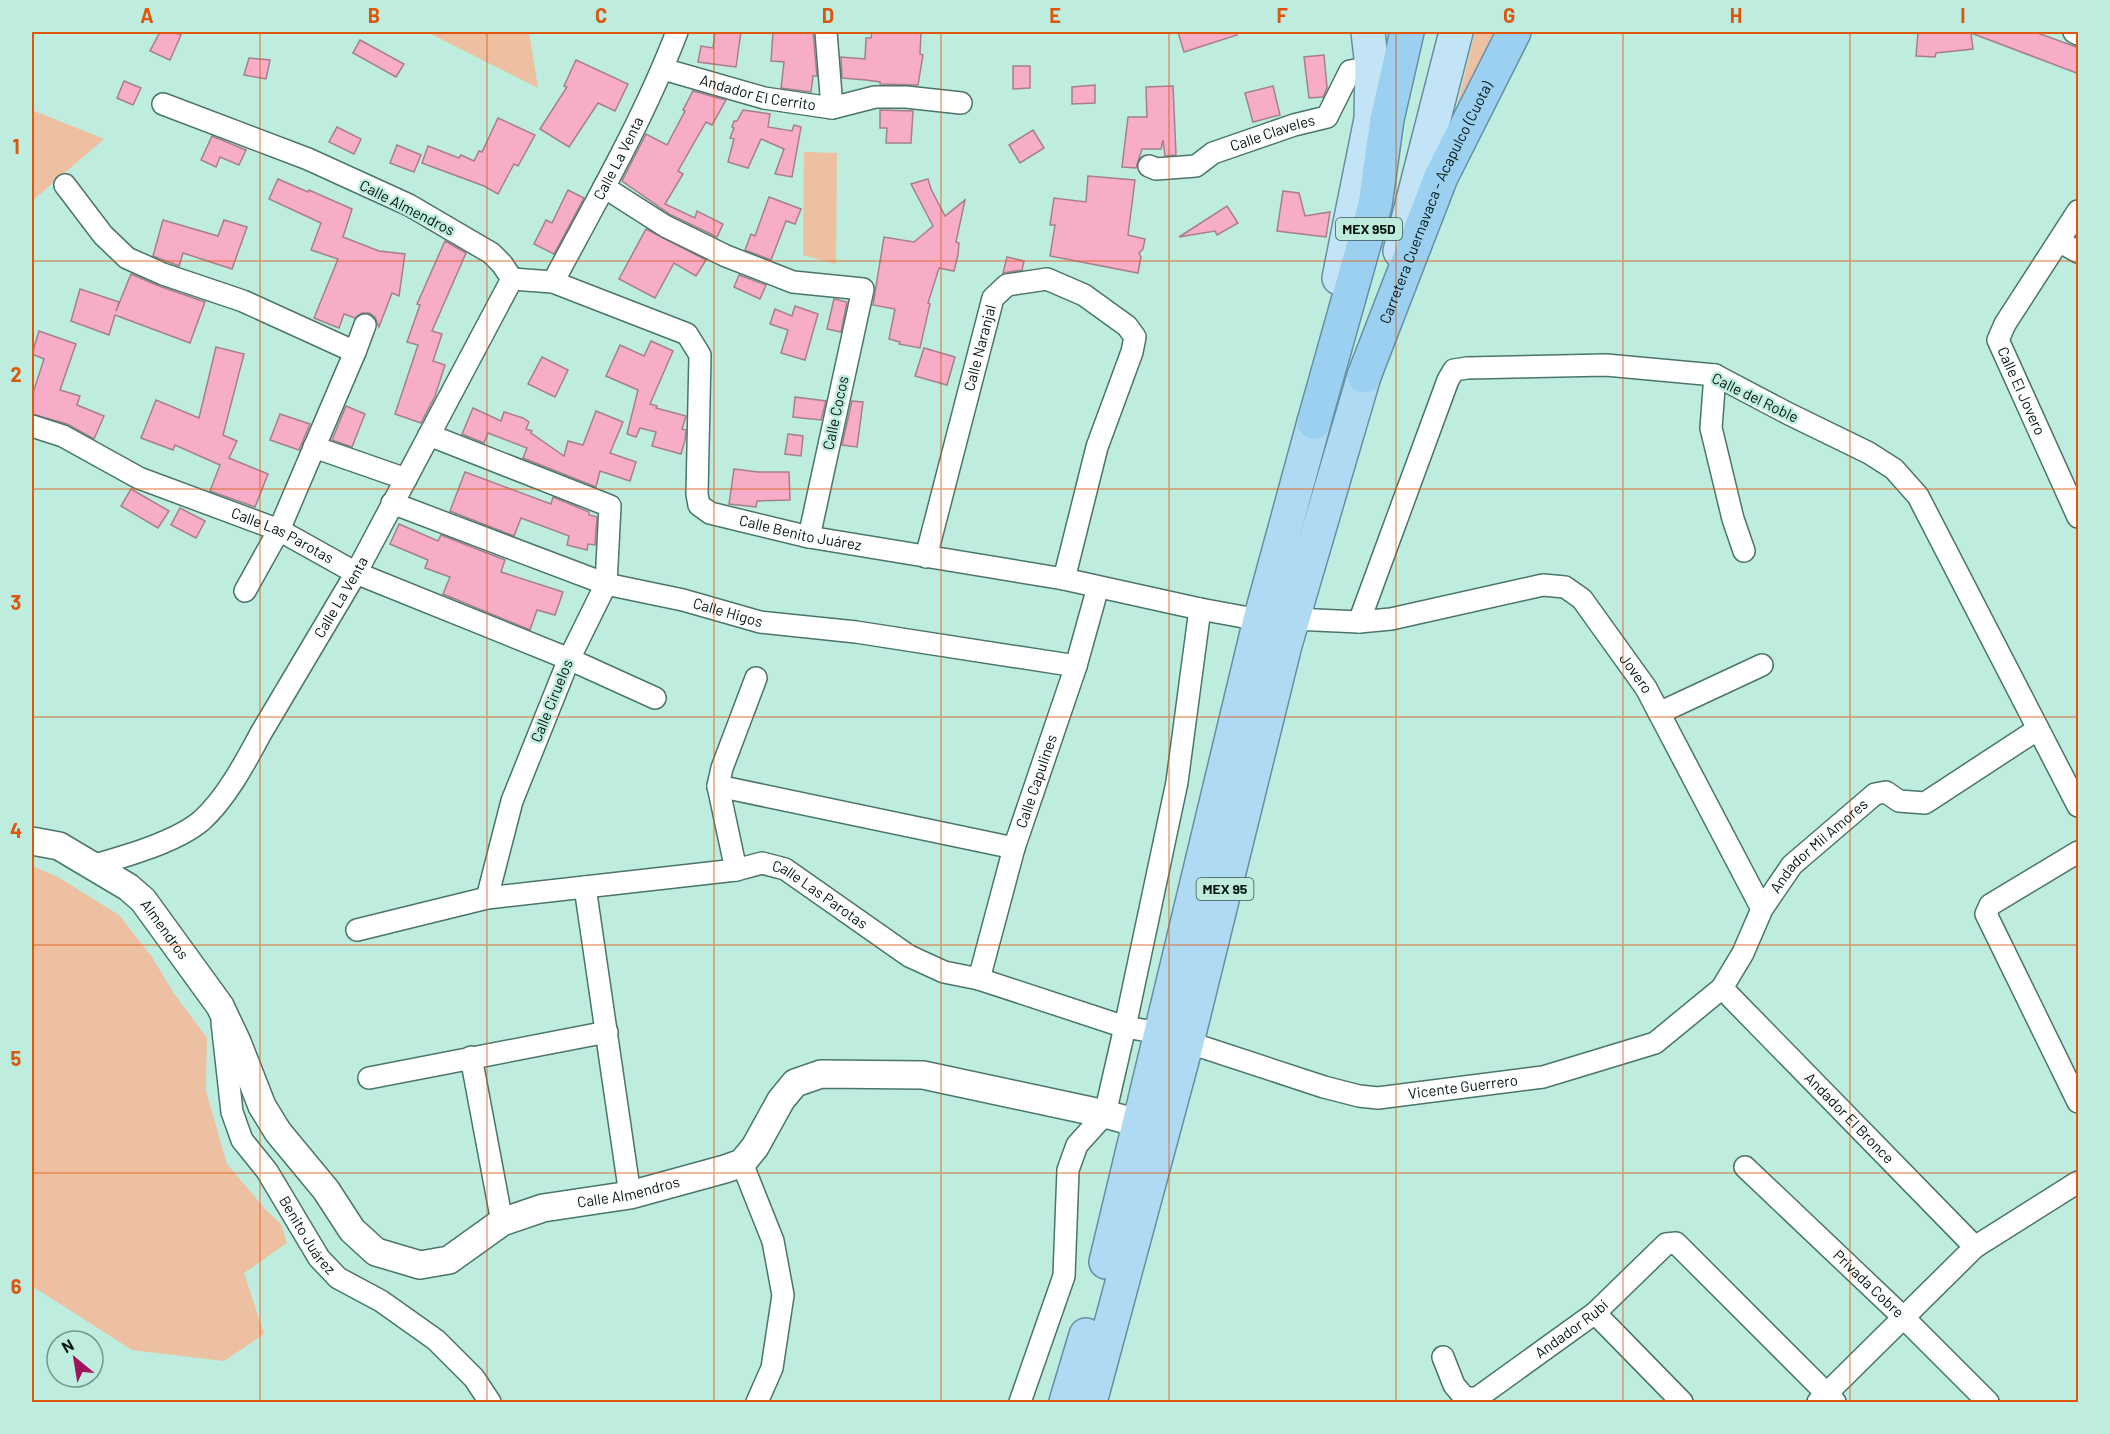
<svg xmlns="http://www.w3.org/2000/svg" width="2110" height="1434" font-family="Barlow,sans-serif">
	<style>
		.green { fill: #edc0a1 }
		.building { fill: #f7adc8; stroke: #a67f8d; stroke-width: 1.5 }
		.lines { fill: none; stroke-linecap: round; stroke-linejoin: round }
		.minor-casing { stroke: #4a756a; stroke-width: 24 }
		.tertiary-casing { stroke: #4a756a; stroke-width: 30 }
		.primary-casing { stroke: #668fa2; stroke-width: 36 }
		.trunk-casing { stroke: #668fa2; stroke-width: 36 }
		.motorway-casing { stroke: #668fa2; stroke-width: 36 }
		.minor { stroke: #fff; stroke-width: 21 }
		.tertiary { stroke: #fff; stroke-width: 27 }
		.primary { stroke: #c3e3f7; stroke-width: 33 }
		.trunk { stroke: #afdaf4; stroke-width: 33 }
		.motorway { stroke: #9bd0f1; stroke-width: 33 }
		.grid { fill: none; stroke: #dd560c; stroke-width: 1.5; stroke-opacity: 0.55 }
		.labels { text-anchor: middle; stroke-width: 5; stroke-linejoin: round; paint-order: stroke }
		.shield { fill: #beecdf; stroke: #3c564e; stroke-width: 1.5 }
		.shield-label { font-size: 14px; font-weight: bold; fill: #041510 }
		.street-label { font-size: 15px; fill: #041510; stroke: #beecdf }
		.neatline { fill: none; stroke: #dd560c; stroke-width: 2 }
		.grid-label { font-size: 20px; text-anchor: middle; font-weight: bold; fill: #dd560c }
	</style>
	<rect width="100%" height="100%" fill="#beecdf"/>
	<!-- green -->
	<g class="green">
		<polygon points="427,32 529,32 538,88"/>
		<polygon points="1475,32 1494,32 1456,111"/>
		<polygon points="32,110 104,139 32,201"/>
		<polygon points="804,152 837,153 836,264 803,255"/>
		<polygon points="32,866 58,877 119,915 152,957 173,992 207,1038 206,1091 227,1164 266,1210 281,1224 287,1243 244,1273 264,1334 224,1361 132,1350 32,1286"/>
	</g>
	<!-- building -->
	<g class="building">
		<polygon points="160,32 172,32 181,35 170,60 150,51"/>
		<polygon points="715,32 741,32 736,67 698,62 701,46 713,48"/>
		<polygon points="773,32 813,32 817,76 813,76 811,92 781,88 784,62 771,61"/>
		<polygon points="872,32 921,32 920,54 923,55 918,85 880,84 880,82 866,80 842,78 841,57 865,59 866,38 871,38"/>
		<polygon points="1178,32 1237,32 1237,35 1184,52"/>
		<polygon points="1918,32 2035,32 2079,48 2079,74 1971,33 1973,49 1936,53 1935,57 1916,56"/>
		<polygon points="360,40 404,64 396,77 353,53"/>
		<polygon points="1324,55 1327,88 1323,97 1309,98 1304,57"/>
		<polygon points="249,58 270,60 266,79 244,75"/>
		<polygon points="576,60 628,84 615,111 598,103 569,147 540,129 567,87 564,86"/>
		<polygon points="1013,66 1030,66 1030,88 1013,89"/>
		<polygon points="124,81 141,88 133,105 117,98"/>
		<polygon points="1095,85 1095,103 1072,104 1072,87"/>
		<polygon points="1173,86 1176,155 1165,156 1163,140 1161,149 1142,149 1136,168 1122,167 1128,117 1147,117 1146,87"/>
		<polygon points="1273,86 1280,115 1253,122 1245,93"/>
		<polygon points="693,91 726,100 712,125 706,122 678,171 683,174 665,204 695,218 697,211 723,224 717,237 671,215 622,181 646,134 667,145 685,111 683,110"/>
		<polygon points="743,110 770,114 768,127 792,131 794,125 801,127 792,177 775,174 784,149 761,139 748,168 728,162 734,139 730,138 734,128 732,127 734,121 737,121"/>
		<polygon points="880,110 913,111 911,143 886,143 887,128 880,128"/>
		<polygon points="498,118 535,135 518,166 514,164 498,194 484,186 422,163 428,146 459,158 461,155 474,161 479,151 482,152"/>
		<polygon points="337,127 361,139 354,154 329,142"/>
		<polygon points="1033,130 1044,148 1020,163 1009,145"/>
		<polygon points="212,136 246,150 239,165 220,157 216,167 201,160"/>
		<polygon points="397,145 421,155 414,172 390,163"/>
		<polygon points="1088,176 1135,180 1128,235 1145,239 1143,249 1139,253 1141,257 1138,273 1050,256 1055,225 1050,225 1054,198 1086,202"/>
		<polygon points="278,179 308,192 309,190 352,209 343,237 379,251 405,254 399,296 392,293 379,327 375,317 369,313 362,313 355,318 344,314 339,328 314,318 338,259 311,250 321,223 269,199"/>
		<polygon points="928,179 931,189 945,216 965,200 956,242 959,243 958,255 954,271 939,268 928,303 930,304 920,348 899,344 900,342 889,339 895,309 873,305 884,237 914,242 933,226 911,184"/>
		<polygon points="568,190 584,198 554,254 534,244 546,220 552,223"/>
		<polygon points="1283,191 1299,193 1305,216 1330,212 1326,237 1277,231"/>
		<polygon points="769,197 801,209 795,224 786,221 771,260 745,250 751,234 755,236"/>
		<polygon points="1227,206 1238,223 1217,235 1215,231 1179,237"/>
		<polygon points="163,220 218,236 224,220 247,227 232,269 183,253 179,266 153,256"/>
		<polygon points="646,229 706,260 696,276 674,263 655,298 619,279"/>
		<polygon points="445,241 466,253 432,331 442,334 433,361 445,365 435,396 421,423 395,414 418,345 407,342 420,305 417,304"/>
		<polygon points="1007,257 1024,261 1022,270 1003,273"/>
		<polygon points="131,274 159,286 205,302 190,343 115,315 109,335 71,321 80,289 119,302 116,311"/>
		<polygon points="739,275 766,285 760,299 734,287"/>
		<polygon points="834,299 847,302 841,332 827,329"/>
		<polygon points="795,306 818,314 805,360 781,353 788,330 770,324 775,309 792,316"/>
		<polygon points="39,331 76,344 60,390 80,396 77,405 104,416 94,439 67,424 32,414 32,396 44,359 32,354"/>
		<polygon points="651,341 673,351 650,404 657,406 656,408 686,416 682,429 686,430 685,440 681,454 652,446 656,432 640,428 636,437 627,434 638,390 606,376 620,345 644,356"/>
		<polygon points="216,347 244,354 223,435 237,441 229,458 268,474 255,507 210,491 220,465 175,445 173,450 141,438 156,400 199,418"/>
		<polygon points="924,348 955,357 947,385 915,376"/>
		<polygon points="542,357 568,370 555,397 528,384"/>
		<polygon points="795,397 826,401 821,420 793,417"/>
		<polygon points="852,401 863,402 857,447 842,445"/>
		<polygon points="346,406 365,414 352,447 332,440"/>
		<polygon points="473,408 501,421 504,412 523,418 529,422 526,429 532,431 531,433 564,456 568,441 583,445 596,411 623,422 610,453 636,462 630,481 600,471 596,487 523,458 527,448 488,433 484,443 462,434"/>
		<polygon points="280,414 310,424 299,450 270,440"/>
		<polygon points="788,434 803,436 801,456 785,454"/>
		<polygon points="734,469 758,472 789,472 790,500 757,501 756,507 729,504"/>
		<polygon points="465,472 551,504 553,497 589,512 589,515 597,517 595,545 588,544 587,550 567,545 569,536 521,518 514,536 450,511"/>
		<polygon points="131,489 169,511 158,528 121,506"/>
		<polygon points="180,508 205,521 196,538 171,525"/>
		<polygon points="399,524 438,541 441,535 505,560 501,572 563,592 555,615 537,610 530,630 443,594 450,577 425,568 428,560 390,544"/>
	</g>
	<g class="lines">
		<defs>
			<g id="minor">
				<polyline points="826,32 832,108"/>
				<polyline points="2074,32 2078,34"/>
				<path id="s1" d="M 663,69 L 764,98 L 832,108 L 875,97 L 906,97 L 961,103"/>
				<path id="s2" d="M 1149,166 L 1156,169 L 1196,166 L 1213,153 L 1294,125 L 1327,117 L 1350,71 L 1372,67"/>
				<polyline points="65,185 103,235 127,258 163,274 243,301 355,352"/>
				<polyline points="604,187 665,226 726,256 793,282 863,289 809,537"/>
				<path id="s3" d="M 2078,211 L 2005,324 L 1998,340 L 2078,517"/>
				<polyline points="2059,241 2078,252"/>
				<path id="s4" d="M 512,279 L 553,282 L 687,334 L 700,355 L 697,494 L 699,505 L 710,513 L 809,537 L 1064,579 L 1200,609 L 1260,620"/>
				<path id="s5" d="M 553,282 C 597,200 644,118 677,32"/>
				<polyline points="1715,375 1711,428 1733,519 1744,551"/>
				<path id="s6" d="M 32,426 L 63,436 L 139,478 L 279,530 L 356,573 L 569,659 L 655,698"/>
				<polyline points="429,435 610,506 606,584 569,659 512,801 487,898"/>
				<polyline points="314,447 406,479"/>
				<path id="s7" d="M 392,503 L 606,584 L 683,600 L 760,622 L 856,632 L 1076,666"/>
				<path id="s8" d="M 926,557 L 993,298 L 1007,285 L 1047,279 L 1084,295 L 1127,326 L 1135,337 L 1132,352 L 1097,447 L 1064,579"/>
				<polyline points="245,591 279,530 355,352 365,325"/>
				<path id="s9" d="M 1294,619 L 1359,622 L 1391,619 L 1543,585 L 1565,587 L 1582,599 L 1646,688 L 1762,909"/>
				<polyline points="1359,622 1448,380 1454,370 1467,368 1606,365 1715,375 1789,414 1869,453 1894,469 1918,496 2078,806"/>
				<polyline points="1659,713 1762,665"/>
				<polyline points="718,786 1014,848"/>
				<polyline points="2078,852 1990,905 1986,914 2078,1102"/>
				<path id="s10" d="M 95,865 C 126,856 176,842 201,821 C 226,799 246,761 261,733 L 356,573 L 512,279 L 502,264 L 491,253 L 409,205 L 308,159 L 163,104"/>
				<polyline points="736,870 718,786 722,768 756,678"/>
				<polyline points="585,887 630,1195"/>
				<path id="s11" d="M 357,930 L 487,898 L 736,870 L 762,863 L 785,869 L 909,956 L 944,972 L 979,979 L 1125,1027 L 1160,1033"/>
				<path id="s12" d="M 979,979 L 1014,848 L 1076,666 L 1098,587"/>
				<path id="s13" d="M 1722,988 L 1975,1247"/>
				<path id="s14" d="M 222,1022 L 232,1112 L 242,1140 L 267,1171 L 319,1258 L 338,1278 L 381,1301 L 436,1340 L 474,1378 L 490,1402"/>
				<path id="s15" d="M 1187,1042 L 1324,1087 L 1359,1096 L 1378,1098 L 1543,1077 L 1655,1043 L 1722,988 L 1743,953 L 1762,909 L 1792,865 L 1875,794 L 1886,792 L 1899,801 L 1925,803 L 2038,729"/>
				<polyline points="471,1057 502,1222"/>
				<polyline points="369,1078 607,1032"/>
				<polyline points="742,1163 773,1241 783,1295 772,1368 757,1402"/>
				<path id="s16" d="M 1745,1167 L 1903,1317 L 1988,1402"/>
				<polyline points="1595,1313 1682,1402"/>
				<path id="s17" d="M 1443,1357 L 1454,1385 L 1465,1398 L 1477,1398 L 1595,1313 L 1666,1244 L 1676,1243 L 1835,1402"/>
				<polyline points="1020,1402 1064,1276 1068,1170 1077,1145 1105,1114 1125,1027 1177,782 1200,609"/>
				<polyline points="1818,1402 1975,1247 2078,1182"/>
			</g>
			<g id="tertiary">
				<path id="s18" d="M 32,841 L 59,846 L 128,887 L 143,900 L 220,1006 L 237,1042 L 262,1106 L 278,1132 L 326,1190 L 352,1230 L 376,1252 L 420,1265 L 449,1260 L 502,1222 L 543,1208 L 630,1195 L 725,1169 L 742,1163 L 755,1147 L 781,1100 L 795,1083 L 821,1074 L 923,1075 L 1105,1114 L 1138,1123"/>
			</g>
			<g id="primary">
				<polyline points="1400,251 1456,32"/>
				<polyline points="1339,278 1371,119 1372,67 1368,32"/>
			</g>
			<g id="trunk">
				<polyline points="1106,1262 1260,620 1314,422"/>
				<polyline points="1066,1402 1086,1335"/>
				<polyline points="1090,1402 1187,1042 1285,645 1364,376"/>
			</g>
			<g id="motorway">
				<path id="s19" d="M 1364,376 L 1441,177 L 1514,32"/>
				<polyline points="1314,422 1375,205 1387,119 1407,32"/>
			</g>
		</defs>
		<!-- minor casing -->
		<use href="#minor" class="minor-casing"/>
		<!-- tertiary casing -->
		<use href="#tertiary" class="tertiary-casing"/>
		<!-- primary casing -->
		<use href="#primary" class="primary-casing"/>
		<!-- trunk casing -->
		<use href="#trunk" class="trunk-casing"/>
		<!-- motorway casing -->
		<use href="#motorway" class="motorway-casing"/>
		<!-- minor -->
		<use href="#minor" class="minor"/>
		<!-- tertiary -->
		<use href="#tertiary" class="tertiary"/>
		<!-- primary -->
		<use href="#primary" class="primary"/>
		<!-- trunk -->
		<use href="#trunk" class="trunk"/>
		<!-- motorway -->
		<use href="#motorway" class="motorway"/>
	</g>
	<!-- grid -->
	<path class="grid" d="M 260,32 L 260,1402M 487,32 L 487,1402M 714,32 L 714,1402M 941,32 L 941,1402M 1169,32 L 1169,1402M 1396,32 L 1396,1402M 1623,32 L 1623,1402M 1850,32 L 1850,1402M 32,261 L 2078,261M 32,489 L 2078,489M 32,717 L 2078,717M 32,945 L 2078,945M 32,1173 L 2078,1173"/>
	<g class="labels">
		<!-- shield labels -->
		<g class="shield">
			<rect x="1336" y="218" width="66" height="22" rx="4.5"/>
			<rect x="1196.5" y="878" width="57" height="22" rx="4.5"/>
		</g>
		<g class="shield-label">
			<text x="1369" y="234">MEX 95D</text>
			<text x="1225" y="894">MEX 95</text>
		</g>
		<!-- street labels -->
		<g class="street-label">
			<text dy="5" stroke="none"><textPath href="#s1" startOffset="98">Andador El Cerrito</textPath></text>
			<text dy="5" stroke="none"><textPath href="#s2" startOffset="132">Calle Claveles</textPath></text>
			<text dy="5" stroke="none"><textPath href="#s5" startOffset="140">Calle La Venta</textPath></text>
			<text dy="5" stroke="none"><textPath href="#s19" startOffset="188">Carretera Cuernavaca - Acapulco (Cuota)</textPath></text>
			<text transform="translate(407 208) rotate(27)" y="5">Calle Almendros</text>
			<text dy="5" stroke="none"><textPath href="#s8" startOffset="216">Calle Naranjal</textPath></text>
			<text dy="5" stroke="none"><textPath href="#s3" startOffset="208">Calle El Jovero</textPath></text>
			<text transform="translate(1755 398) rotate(26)" y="5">Calle del Roble</text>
			<text transform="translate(836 413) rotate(-78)" y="5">Calle Cocos</text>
			<text dy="5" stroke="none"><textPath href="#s4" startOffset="466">Calle Benito Juárez</textPath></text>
			<text dy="5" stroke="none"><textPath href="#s6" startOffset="274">Calle Las Parotas</textPath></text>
			<text dy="5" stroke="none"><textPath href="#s10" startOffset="380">Calle La Venta</textPath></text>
			<text dy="5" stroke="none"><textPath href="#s7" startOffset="354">Calle Higos</textPath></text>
			<text dy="5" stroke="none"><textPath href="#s9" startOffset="388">Jovero</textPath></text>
			<text transform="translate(552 701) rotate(-68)" y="5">Calle Ciruelos</text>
			<text dy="5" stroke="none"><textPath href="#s12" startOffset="206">Calle Capulines</textPath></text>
			<text dy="5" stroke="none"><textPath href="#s15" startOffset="744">Andador Mil Amores</textPath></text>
			<text dy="5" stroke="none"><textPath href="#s11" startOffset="478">Calle Las Parotas</textPath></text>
			<text dy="5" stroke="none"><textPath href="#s18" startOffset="164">Almendros</textPath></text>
			<text dy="5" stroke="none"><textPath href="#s15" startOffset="285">Vicente Guerrero</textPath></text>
			<text dy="5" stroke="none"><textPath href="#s13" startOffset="182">Andador El Bronce</textPath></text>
			<text dy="5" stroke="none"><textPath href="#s18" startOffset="824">Calle Almendros</textPath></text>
			<text dy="5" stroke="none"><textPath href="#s14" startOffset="236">Benito Juárez</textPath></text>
			<text dy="5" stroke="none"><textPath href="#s16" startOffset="170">Privada Cobre</textPath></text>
			<text dy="5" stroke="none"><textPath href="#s17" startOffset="176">Andador Rubí</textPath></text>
		</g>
	</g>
	<!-- border -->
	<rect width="2110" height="1434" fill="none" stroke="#beecdf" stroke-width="66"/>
	<!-- north arrow -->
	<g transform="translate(75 1359) rotate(330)"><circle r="28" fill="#beecdf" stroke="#74968c" stroke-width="1.5"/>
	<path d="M0-4.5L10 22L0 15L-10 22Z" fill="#a0145e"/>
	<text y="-9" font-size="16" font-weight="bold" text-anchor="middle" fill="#041510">N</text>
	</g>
	<rect x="33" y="33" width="2044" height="1368" class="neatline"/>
	<g class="grid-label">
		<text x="147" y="23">A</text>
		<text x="374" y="23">B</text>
		<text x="601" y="23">C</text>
		<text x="828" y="23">D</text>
		<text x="1055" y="23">E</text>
		<text x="1282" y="23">F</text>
		<text x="1509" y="23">G</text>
		<text x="1736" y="23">H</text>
		<text x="1963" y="23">I</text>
		<text x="16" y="154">1</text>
		<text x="16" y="382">2</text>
		<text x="16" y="610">3</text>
		<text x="16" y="838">4</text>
		<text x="16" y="1066">5</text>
		<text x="16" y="1294">6</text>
	</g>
</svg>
